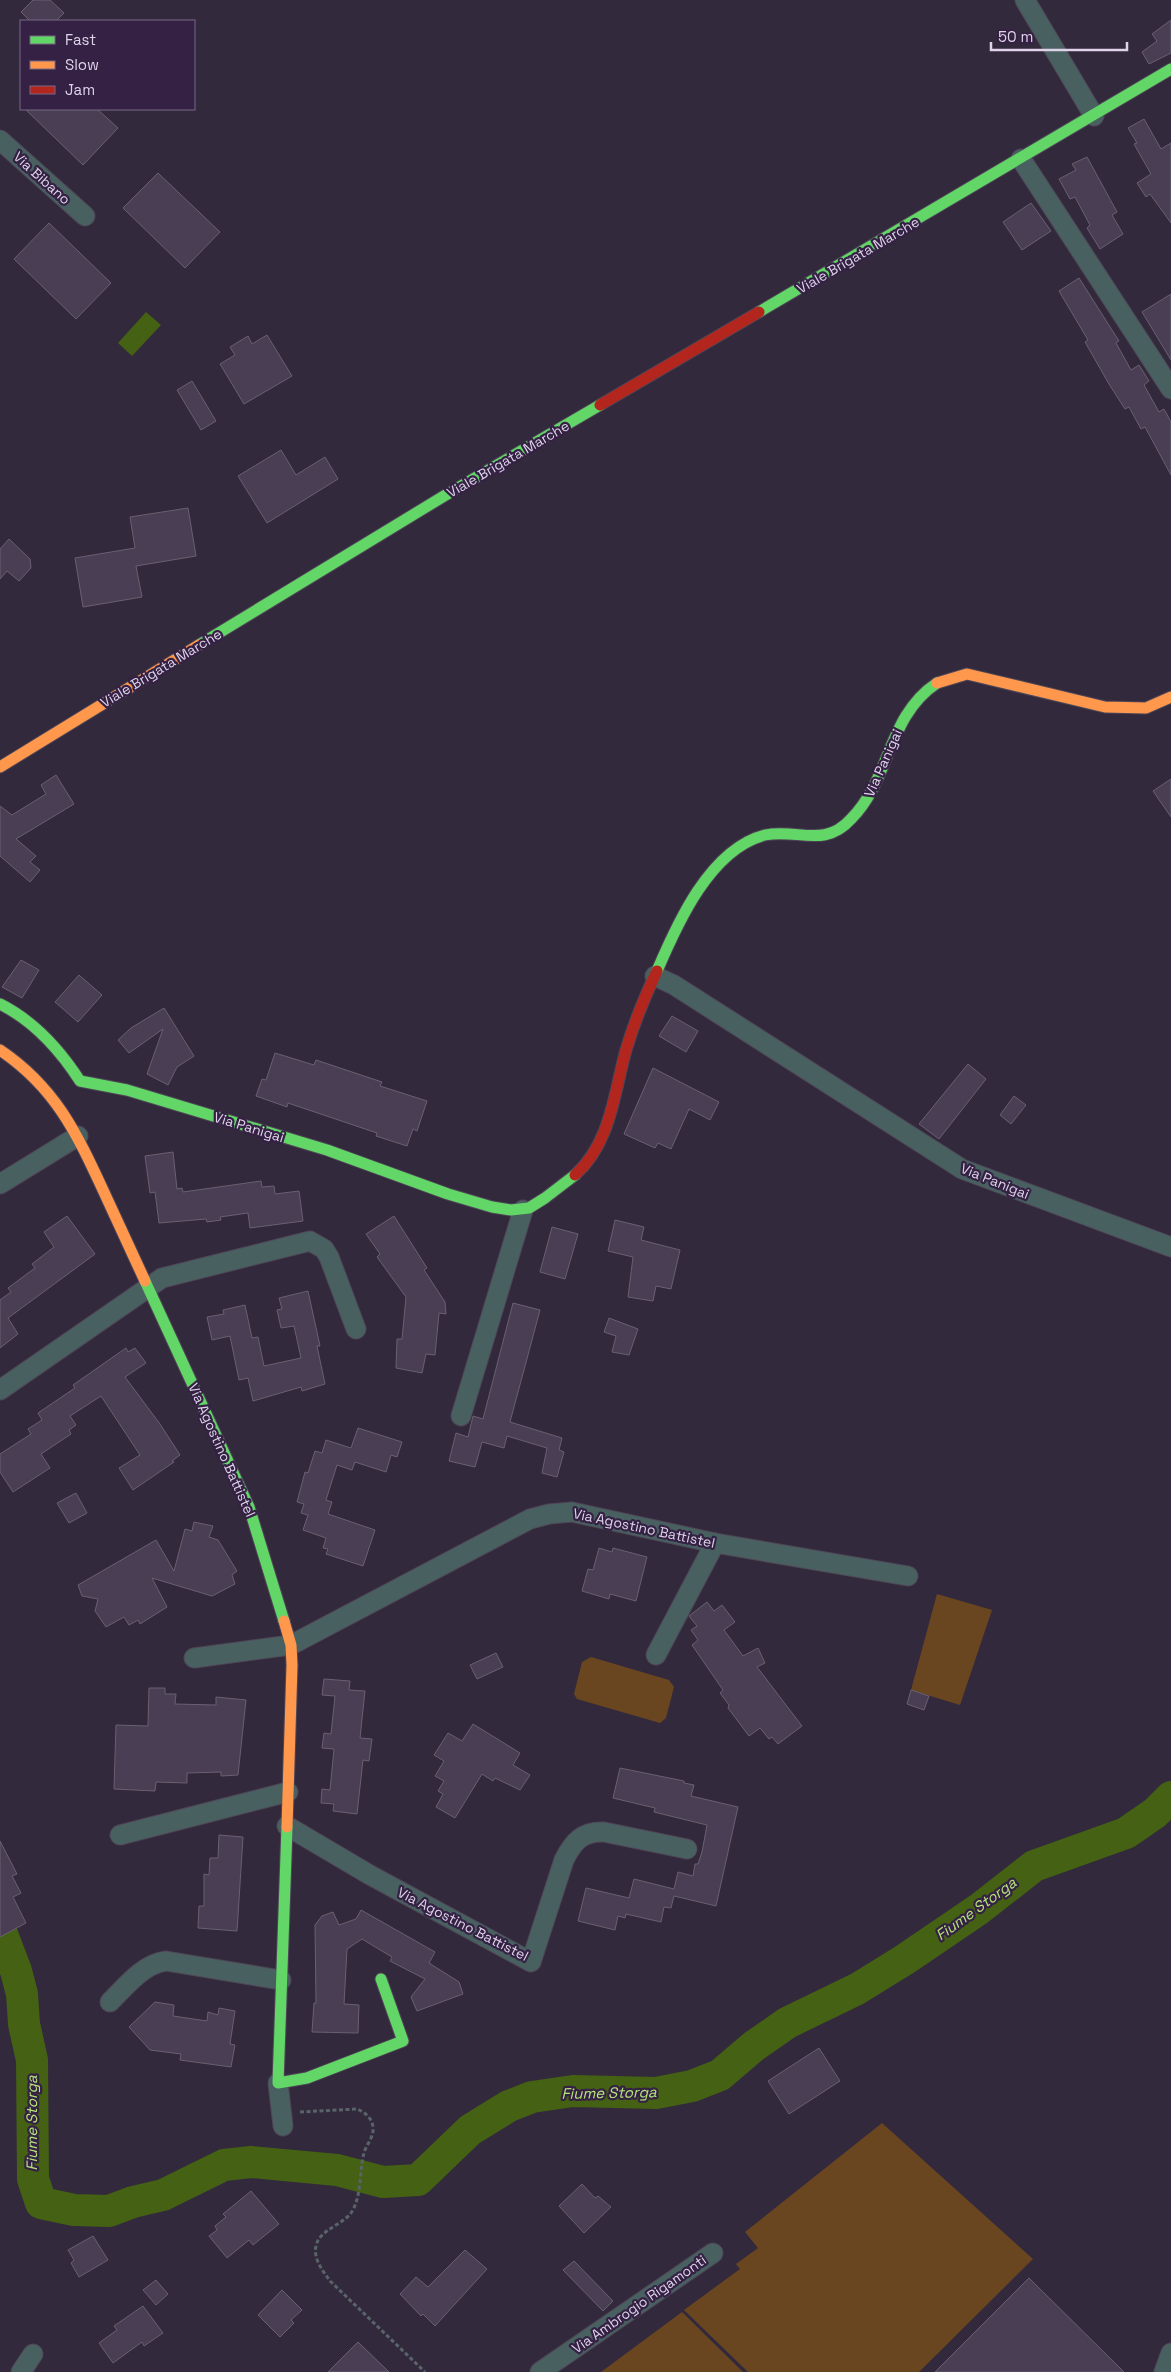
<svg xmlns="http://www.w3.org/2000/svg" width="1171" height="2372" font-family="'Space Grotesk',sans-serif">
	<style>
		.green { fill: #694620 }
		.water { fill: #446114 }
		.lines { fill: none; stroke-linecap: round; stroke-linejoin: round }
		.river { stroke: #446114; stroke-width: 32 }
		.building { fill: #4a3e54; stroke: #696071 }
		.street-casing { stroke: #4e4656; stroke-width: 21 }
		.fast-casing { stroke: #4e4656; stroke-width: 13 }
		.slow-casing { stroke: #4e4656; stroke-width: 13 }
		.jam-casing { stroke: #4e4656; stroke-width: 13 }
		.path { stroke: #596469; stroke-width: 3; stroke-dasharray: 4 2.5; stroke-linecap: butt }
		.street { stroke: #496061; stroke-width: 19 }
		.fast { stroke: #63d668; stroke-width: 11 }
		.slow { stroke: #ff974d; stroke-width: 11 }
		.jam { stroke: #b3261e; stroke-width: 11 }
		.labels { text-anchor: middle; stroke-width: 4.5; stroke-linejoin: round; paint-order: stroke }
		.street-label { font-size: 14px; fill: #ded3e9; stroke: #342144 }
		.water-label { font-size: 15px; font-style: italic; fill: #b5e479; stroke: #342144 }
	</style>
	<rect width="100%" height="100%" fill="#33293c"/>
	<!-- green -->
	<g class="green">
		<polygon points="937,1594 992,1610 960,1705 911,1690"/>
		<polygon points="591,1657 669,1680 674,1687 666,1718 660,1723 577,1699 574,1694 582,1662"/>
		<polygon points="882,2123 1033,2259 919,2372 748,2372 684,2310 740,2269 736,2264 758,2248 745,2232"/>
		<polygon points="682,2312 743,2372 601,2372"/>
	</g>
	<!-- water -->
	<polygon class="water" points="146,312 161,325 132,356 118,343"/>
	<g class="lines">
		<!-- river -->
		<polyline class="river" points="0,1929 16,1971 22,1994 24,2024 32,2060 33,2179 41,2203 74,2210 109,2211 133,2202 163,2195 224,2165 251,2162 337,2170 383,2182 418,2180 470,2130 509,2106 532,2097 573,2091 656,2093 692,2086 720,2075 754,2046 787,2023 857,1989 904,1960 979,1909 1034,1866 1126,1833 1155,1813 1171,1797"/>
	</g>
	<!-- building -->
	<g class="building">
		<polygon points="33,0 50,0 64,13 56,21 30,21 21,12"/>
		<polygon points="1171,20 1171,53 1149,64 1142,52 1157,41 1152,34"/>
		<polygon points="25,109 97,109 118,128 83,165"/>
		<polygon points="1144,119 1161,149 1171,143 1171,223 1150,194 1146,197 1137,183 1151,174 1134,144 1137,143 1128,128"/>
		<polygon points="1087,157 1117,212 1112,215 1123,234 1100,249 1087,228 1090,225 1075,197 1070,199 1059,179 1076,170 1072,164"/>
		<polygon points="158,173 220,232 185,268 123,208"/>
		<polygon points="1031,203 1051,231 1022,250 1003,222"/>
		<polygon points="49,223 111,283 76,319 14,259"/>
		<polygon points="1079,278 1119,341 1116,343 1131,370 1139,365 1149,381 1144,385 1159,412 1164,409 1171,422 1171,475 1145,427 1141,429 1129,407 1125,409 1109,384 1085,342 1088,340 1059,291"/>
		<polygon points="1171,294 1171,360 1142,312"/>
		<polygon points="267,335 292,376 244,404 220,364 235,355 230,347 248,336 252,344"/>
		<polygon points="192,381 216,421 201,430 177,390"/>
		<polygon points="281,450 296,475 325,457 338,479 267,523 238,476"/>
		<polygon points="188,508 196,556 136,566 142,597 83,607 75,558 135,548 130,517"/>
		<polygon points="9,539 30,559 31,568 19,581 7,571 0,579 0,549"/>
		<polygon points="56,775 74,804 16,839 36,856 30,862 40,870 30,882 0,856 0,806 12,815 46,794 41,785"/>
		<polygon points="1171,779 1171,817 1153,791"/>
		<polygon points="21,960 39,970 22,998 2,987"/>
		<polygon points="79,975 102,995 78,1022 55,1002"/>
		<polygon points="164,1008 194,1056 177,1067 168,1085 147,1074 163,1029 129,1053 118,1040 131,1028"/>
		<polygon points="672,1016 698,1031 686,1052 659,1036"/>
		<polygon points="275,1053 314,1065 316,1060 382,1082 380,1086 427,1101 417,1131 413,1129 407,1146 376,1136 377,1133 288,1103 287,1107 256,1096 262,1079 266,1080"/>
		<polygon points="968,1064 986,1079 939,1139 919,1124"/>
		<polygon points="653,1068 719,1102 710,1120 689,1109 671,1149 658,1143 655,1148 624,1134"/>
		<polygon points="1014,1096 1026,1105 1011,1124 1000,1115"/>
		<polygon points="173,1152 177,1189 182,1188 183,1192 261,1181 262,1187 274,1186 275,1194 299,1191 303,1221 250,1228 248,1213 220,1217 221,1220 207,1222 206,1219 159,1223 155,1192 150,1193 145,1156"/>
		<polygon points="67,1216 95,1254 8,1318 18,1334 0,1348 0,1300 11,1292 8,1288 35,1268 32,1264 54,1247 44,1232"/>
		<polygon points="394,1216 427,1268 424,1270 445,1302 446,1314 439,1313 435,1355 426,1354 422,1373 396,1368 397,1339 402,1339 406,1297 377,1257 380,1254 366,1234"/>
		<polygon points="615,1220 644,1227 641,1240 680,1250 671,1289 656,1286 653,1301 628,1297 633,1257 608,1251"/>
		<polygon points="552,1227 578,1234 565,1279 540,1272"/>
		<polygon points="308,1291 320,1346 317,1346 325,1384 302,1391 301,1387 253,1401 248,1378 239,1380 230,1336 212,1340 207,1317 224,1314 223,1310 245,1305 252,1338 258,1337 264,1366 301,1358 294,1326 281,1328 277,1310 282,1309 279,1298"/>
		<polygon points="513,1303 540,1310 510,1422 562,1438 559,1450 564,1452 557,1477 542,1473 547,1448 507,1436 504,1448 482,1442 475,1467 449,1461 456,1433 468,1437 473,1416 483,1419"/>
		<polygon points="609,1318 638,1329 629,1355 612,1352 616,1336 604,1332"/>
		<polygon points="126,1348 128,1352 135,1348 146,1363 125,1377 160,1424 180,1455 172,1461 174,1462 133,1490 119,1468 140,1455 101,1396 70,1416 76,1425 69,1430 71,1434 41,1454 50,1468 13,1492 0,1472 0,1454 31,1434 28,1429 42,1420 38,1413 75,1388 73,1385"/>
		<polygon points="358,1428 402,1442 397,1457 391,1455 386,1472 355,1462 352,1470 337,1465 326,1500 332,1502 328,1514 375,1530 363,1566 326,1554 328,1549 323,1548 326,1538 303,1530 308,1515 301,1513 304,1504 297,1502 305,1472 308,1473 315,1451 322,1453 326,1440 351,1448"/>
		<polygon points="76,1493 87,1513 69,1523 57,1503"/>
		<polygon points="194,1522 213,1526 209,1537 218,1540 237,1571 232,1575 235,1584 212,1596 152,1578 167,1607 140,1624 138,1620 129,1625 124,1617 106,1627 95,1611 98,1599 82,1596 78,1585 156,1540 174,1571 185,1529 192,1531"/>
		<polygon points="599,1548 612,1552 613,1548 647,1557 636,1601 610,1594 609,1599 582,1591 588,1569 593,1570"/>
		<polygon points="707,1602 714,1611 722,1605 735,1622 724,1630 743,1656 758,1648 765,1663 757,1667 802,1726 778,1744 772,1737 769,1739 760,1728 749,1736 728,1708 729,1705 720,1693 723,1690 692,1645 698,1640 691,1630 697,1626 689,1616"/>
		<polygon points="496,1653 503,1667 477,1679 470,1665"/>
		<polygon points="324,1679 350,1681 349,1690 365,1691 360,1738 372,1739 369,1761 363,1760 357,1814 333,1811 334,1804 321,1803 322,1789 330,1790 334,1749 322,1748 324,1733 331,1734 335,1696 322,1695"/>
		<polygon points="149,1688 165,1688 165,1694 176,1694 175,1704 216,1705 216,1697 246,1700 238,1775 221,1776 221,1772 187,1773 187,1783 156,1782 155,1791 114,1789 116,1725 148,1726"/>
		<polygon points="911,1690 929,1696 924,1710 907,1704"/>
		<polygon points="473,1724 520,1753 513,1765 530,1775 520,1790 495,1778 493,1781 482,1774 455,1818 436,1807 443,1794 438,1791 444,1781 435,1776 444,1761 434,1755 448,1733 462,1741"/>
		<polygon points="620,1768 684,1781 684,1783 694,1785 691,1796 738,1807 716,1906 674,1896 671,1908 664,1907 661,1922 626,1914 625,1918 618,1916 615,1930 578,1921 586,1888 629,1898 634,1879 674,1889 678,1872 693,1876 695,1864 698,1864 702,1852 707,1825 654,1812 655,1808 613,1798"/>
		<polygon points="219,1835 243,1837 237,1931 198,1928 199,1906 204,1906 204,1874 209,1875 210,1858 218,1858"/>
		<polygon points="0,1841 17,1874 12,1876 21,1893 13,1897 26,1923 0,1937"/>
		<polygon points="361,1910 435,1952 429,1963 459,1982 463,1994 417,2011 411,1997 425,1979 390,1961 392,1957 362,1939 347,1949 344,2004 359,2005 358,2033 312,2032 314,2003 316,2003 315,1925 322,1916 333,1912 339,1925 356,1919"/>
		<polygon points="155,2002 174,2005 173,2016 207,2021 208,2012 218,2015 219,2008 235,2011 230,2044 235,2045 231,2067 180,2060 181,2054 150,2050 129,2027"/>
		<polygon points="819,2048 840,2081 789,2114 768,2081"/>
		<polygon points="582,2184 595,2198 598,2196 611,2207 584,2233 559,2206"/>
		<polygon points="251,2191 279,2224 253,2245 249,2240 227,2258 209,2236 217,2230 215,2226 226,2217 223,2214"/>
		<polygon points="93,2236 108,2260 79,2277 71,2263 74,2260 68,2250"/>
		<polygon points="465,2250 487,2269 435,2326 423,2314 421,2316 400,2294 416,2277 428,2287"/>
		<polygon points="574,2261 613,2301 603,2311 563,2270"/>
		<polygon points="1029,2278 1124,2372 935,2372"/>
		<polygon points="156,2280 168,2294 156,2305 143,2290"/>
		<polygon points="282,2290 302,2310 291,2320 294,2323 280,2337 258,2315"/>
		<polygon points="143,2306 163,2333 144,2346 142,2342 113,2363 99,2343 117,2330 114,2326"/>
		<polygon points="358,2342 389,2372 328,2372"/>
	</g>
	<g class="lines">
		<defs>
			<g id="street">
				<polyline points="1025,0 1094,116"/>
				<polyline points="0,140 85,216"/>
				<polyline points="1021,159 1171,389"/>
				<polyline points="655,976 674,985 962,1169 1171,1247"/>
				<polyline points="0,1184 78,1136"/>
				<polyline points="0,1390 162,1278 310,1241 324,1249 329,1257 356,1329"/>
				<polyline points="461,1416 523,1210"/>
				<polyline points="656,1655 715,1543"/>
				<polyline points="194,1658 291,1645 530,1519 549,1514 572,1512 715,1543 908,1576"/>
				<path d="M 287,1826 L 370,1875 L 531,1962 L 564,1860 C 573,1842 582,1831 604,1832 L 687,1849"/>
				<polyline points="120,1835 288,1792"/>
				<path d="M 110,2002 C 126,1986 143,1964 166,1961 L 281,1980"/>
				<polyline points="278,2083 283,2126"/>
				<polyline points="21,2372 33,2354"/>
				<polyline points="540,2372 713,2253"/>
				<polyline points="1164,2372 1171,2353"/>
			</g>
			<g id="fast">
				<polyline points="759,312 1171,69"/>
				<polyline points="199,645 444,496 600,405"/>
				<path d="M 657,971 C 677,924 710,849 765,835 C 797,828 824,849 851,819 C 891,779 887,716 937,683"/>
				<path d="M 0,1004 C 34,1021 60,1050 80,1081 L 127,1090 L 327,1150 L 448,1194 L 492,1207 L 511,1210 L 529,1208 L 545,1198 L 575,1175"/>
				<polyline points="145,1281 249,1507 284,1621"/>
				<polyline points="287,1827 278,2083 307,2078 403,2041 381,1979"/>
			</g>
			<g id="slow">
				<polyline points="937,683 967,674 1105,707 1146,708 1171,697"/>
				<polyline points="0,767 199,645"/>
				<path d="M 0,1050 C 55,1087 76,1132 103,1190 C 117,1221 131,1251 145,1281"/>
				<polyline points="284,1621 291,1645 292,1665 287,1827"/>
			</g>
			<g id="jam">
				<polyline points="600,405 759,312"/>
				<path d="M 575,1175 C 611,1143 614,1093 626,1050 C 634,1023 645,996 657,971"/>
			</g>
		</defs>
		<!-- street casing -->
		<use href="#street" class="street-casing"/>
		<!-- fast casing -->
		<use href="#fast" class="fast-casing"/>
		<!-- slow casing -->
		<use href="#slow" class="slow-casing"/>
		<!-- jam casing -->
		<use href="#jam" class="jam-casing"/>
		<!-- path -->
		<path class="path" d="M 300,2112 L 357,2109 C 365,2112 373,2119 373,2128 C 374,2137 366,2145 364,2153 C 359,2171 362,2197 351,2213 C 342,2225 319,2230 316,2246 C 313,2259 323,2271 330,2281 L 425,2372"/>
		<!-- street -->
		<use href="#street" class="street"/>
		<!-- fast -->
		<use href="#fast" class="fast"/>
		<!-- slow -->
		<use href="#slow" class="slow"/>
		<!-- jam -->
		<use href="#jam" class="jam"/>
	</g>
	<g class="labels">
		<!-- street labels -->
		<g class="street-label">
			<text transform="translate(42 178) rotate(42)" y="5">Via Bibano</text>
			<text transform="translate(858 255) rotate(-30)" y="5">Viale Brigata Marche</text>
			<text transform="translate(508 459) rotate(-30)" y="5">Viale Brigata Marche</text>
			<text transform="translate(161 668) rotate(-31)" y="5">Viale Brigata Marche</text>
			<text transform="translate(883 763) rotate(-66)" y="5">Via Panigai</text>
			<text transform="translate(249 1127) rotate(17)" y="5">Via Panigai</text>
			<text transform="translate(995 1181) rotate(22)" y="5">Via Panigai</text>
			<text transform="translate(222 1450) rotate(66)" y="5">Via Agostino Battistel</text>
			<text transform="translate(644 1528) rotate(12)" y="5">Via Agostino Battistel</text>
			<text transform="translate(463 1924) rotate(27)" y="5">Via Agostino Battistel</text>
			<text transform="translate(639 2304) rotate(-35)" y="5">Via Ambrogio Rigamonti</text>
		</g>
		<!-- water labels -->
		<g class="water-label">
			<text transform="translate(976 1909) rotate(-36)" y="5">Fiume Storga</text>
			<text transform="translate(609 2093) rotate(-1)" y="5">Fiume Storga</text>
			<text transform="translate(32 2123) rotate(-90)" y="5">Fiume Storga</text>
		</g>
	</g>
	<!-- legend -->
	<rect x="20" y="20" width="175" height="90" fill="#342144" stroke="#786886"/>
	<rect x="30" y="36" width="25" height="8" fill="#63d668" stroke="#786886"/>
	<text x="65" y="45" font-size="15" fill="#ded3e9">Fast</text>
	<rect x="30" y="61" width="25" height="8" fill="#ff974d" stroke="#786886"/>
	<text x="65" y="70" font-size="15" fill="#ded3e9">Slow</text>
	<rect x="30" y="86" width="25" height="8" fill="#b3261e" stroke="#786886"/>
	<text x="65" y="95" font-size="15" fill="#ded3e9">Jam</text>
	<!-- scale -->
	<path d="M991 42v8h136v-8" fill="none" stroke="#ded3e9" stroke-width="2.5"/>
	<text x="998" y="42" font-size="15" fill="#ded3e9" stroke="#342144" stroke-width="4" paint-order="stroke">50 m</text>
</svg>
